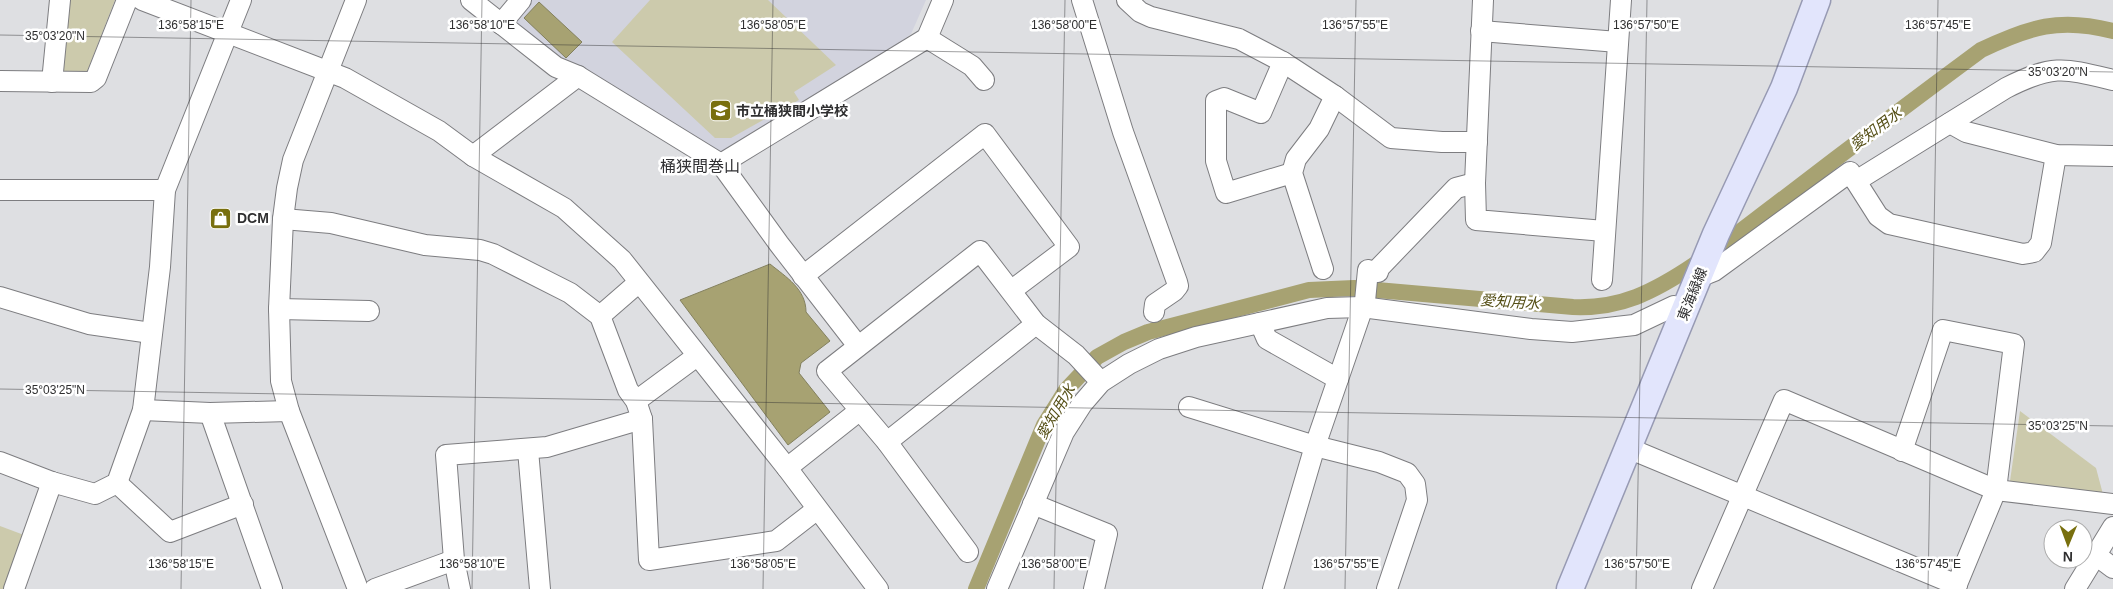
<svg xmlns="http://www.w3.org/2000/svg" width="2113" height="589" font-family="Helvetica,'Noto Sans JP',sans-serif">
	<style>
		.built { fill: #d2d3de }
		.green { fill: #cccaac }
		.water { fill: #a7a272; stroke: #83805e }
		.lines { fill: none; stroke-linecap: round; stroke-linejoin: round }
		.canal { stroke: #a7a272; stroke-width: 16 }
		.minor-casing { stroke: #7d7d80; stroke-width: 22 }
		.major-casing { stroke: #979ab3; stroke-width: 29 }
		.minor { stroke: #fff; stroke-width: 20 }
		.major { stroke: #e2e5fc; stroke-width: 26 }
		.ticks { fill: none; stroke: #2f2f30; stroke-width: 1; stroke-opacity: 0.45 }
		.labels { text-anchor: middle; stroke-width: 5; stroke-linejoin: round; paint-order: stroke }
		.poi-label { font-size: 14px; font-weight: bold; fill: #2f2f30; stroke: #fff; text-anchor: start }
		.street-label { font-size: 14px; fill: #2f2f30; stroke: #fff }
		.water-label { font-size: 15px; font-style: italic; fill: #554f16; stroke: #fff }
		.quarter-label { font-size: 16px; fill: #323235; stroke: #fff }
		.ticks-label { font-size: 12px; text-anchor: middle; fill: #2f2f30; stroke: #fff; stroke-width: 5; stroke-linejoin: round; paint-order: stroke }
	</style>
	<rect width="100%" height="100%" fill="#dedfe2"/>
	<!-- built -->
	<polygon class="built" points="524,0 926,0 911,34 866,68 726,155 566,67 509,24"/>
	<!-- green -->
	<g class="green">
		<polygon points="62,0 115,0 85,77 52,76"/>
		<polygon points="650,0 768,0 836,65 794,92 799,100 731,138 715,138 612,42"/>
		<polygon points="2020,411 2096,468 2104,498 2017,485 2010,481"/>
		<polygon points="0,526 24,535 9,589 0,589"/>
	</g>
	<!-- water -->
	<g class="water">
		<polygon points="539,2 582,42 566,58 524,18"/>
		<path d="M 770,264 C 786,277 806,289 806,312 L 830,341 L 801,363 L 799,373 L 830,412 L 788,445 L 680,300 Z"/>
	</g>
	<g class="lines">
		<!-- canal -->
		<path class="canal" d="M 976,589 L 1044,425 L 1066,390 L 1097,357 L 1124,342 L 1148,332 L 1309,290 L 1354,288 L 1573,307 C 1596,308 1615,305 1636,297 C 1682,279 1735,235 1775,205 C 1843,153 1912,101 1981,50 C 2029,27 2060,17 2113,31"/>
		<defs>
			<g id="minor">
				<polyline points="142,0 345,78 439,131 473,156 564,208 622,260 787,468 878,589"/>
				<polyline points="356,0 293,160 287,188 283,219 279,309 281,381 289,411 358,589"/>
				<polyline points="471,0 556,67 578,76 721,164 927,38 943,0"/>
				<polyline points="1082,0 1123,132 1177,282 1178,286 1174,291 1155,304 1154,312"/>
				<polyline points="1127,0 1140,12 1151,17 1239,39 1283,62 1335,96 1391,138 1442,142 1477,142"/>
				<polyline points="1483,0 1475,183 1476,220 1604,231"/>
				<polyline points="501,24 521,0"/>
				<polyline points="1481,31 1618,42"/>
				<polyline points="927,38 972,66 984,80"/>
				<polyline points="1283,62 1261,113 1224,98 1216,101 1216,161 1226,193 1292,173"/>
				<polyline points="0,81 91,82 96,78 127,0"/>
				<polyline points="52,82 60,0"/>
				<polyline points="1950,123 1966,132 2056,155 2113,156"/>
				<polyline points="473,156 578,76"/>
				<polyline points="721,164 779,244 858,346"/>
				<path d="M 1856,181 L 2006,88 C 2053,64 2064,68 2113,80"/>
				<polyline points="0,190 165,190"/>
				<polyline points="283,219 331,223 425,245 480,250 493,254 570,293 600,316 628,390 636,401 642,419 649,560 776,541 816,510"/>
				<polyline points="1323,269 1292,173 1296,159 1319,129 1335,96"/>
				<polyline points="1378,272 1379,268 1456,188 1475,183"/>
				<polyline points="803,276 985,134 1069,247 1012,290"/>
				<polyline points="1699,277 1714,271 1850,172 1878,216 1889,224 2023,254 2034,252 2041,243 2056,155"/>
				<polyline points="1602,280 1621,0"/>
				<polyline points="0,297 89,324 151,333"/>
				<polyline points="279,309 369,311"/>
				<polyline points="600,316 638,283"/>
				<polyline points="1260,323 1267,339 1338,379"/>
				<polyline points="636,401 697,356"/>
				<polyline points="1189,407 1315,446 1379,462 1407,473 1415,484 1417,500 1387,589"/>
				<polyline points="143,410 210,413 289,411"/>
				<polyline points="210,413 272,589"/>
				<polyline points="887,442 1036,324"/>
				<polyline points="1628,448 1957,585"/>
				<polyline points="528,450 540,589"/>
				<polyline points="1902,451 1943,330 2014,344 1996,490 1955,589"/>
				<polyline points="0,462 52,482 95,494 117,483 143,410 160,267 165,190 241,0"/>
				<polyline points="787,468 859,411"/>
				<polyline points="117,483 170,532 243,504"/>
				<polyline points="1033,504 1107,534 1094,589"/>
				<polyline points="968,552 887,442 827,371 980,251 1036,324 1076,355 1101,382"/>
				<polyline points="2097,556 2113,568"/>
				<polyline points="14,589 52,482"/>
				<polyline points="375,589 454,560"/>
				<polyline points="460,589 454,560 446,455 547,447 642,419"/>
				<polyline points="997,589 1064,432 1082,404 1101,382 1129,364 1159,349 1196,337 1327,308 1362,307 1531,329 1572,332 1634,325 1674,306 1686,308"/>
				<polyline points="1273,589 1315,446 1365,301 1368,270"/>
				<polyline points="1702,589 1784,400 1996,490 2113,504"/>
				<polyline points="2075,589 2113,527"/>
			</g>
			<polyline id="major" points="1570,589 1716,234 1784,88 1817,0"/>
		</defs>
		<!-- minor casing -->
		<use href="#minor" class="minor-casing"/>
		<!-- major casing -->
		<use href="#major" class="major-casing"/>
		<!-- minor -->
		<use href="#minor" class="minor"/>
		<!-- major -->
		<use href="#major" class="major"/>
	</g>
	<!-- ticks -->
	<path class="ticks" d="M 0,35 L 2113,72M 0,389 L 2113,426M 181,589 L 191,0M 472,589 L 482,0M 763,589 L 773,0M 1054,589 L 1065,0M 1345,589 L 1356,0M 1636,589 L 1647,0M 1928,589 L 1938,0"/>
	<!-- icons -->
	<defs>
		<symbol id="school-square" viewBox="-11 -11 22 22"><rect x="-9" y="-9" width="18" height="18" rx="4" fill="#786f0e" stroke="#fff"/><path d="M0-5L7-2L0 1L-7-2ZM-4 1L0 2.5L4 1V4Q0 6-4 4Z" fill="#fff"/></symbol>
		<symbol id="shop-square" viewBox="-11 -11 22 22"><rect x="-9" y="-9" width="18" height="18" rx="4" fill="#786f0e" stroke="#fff"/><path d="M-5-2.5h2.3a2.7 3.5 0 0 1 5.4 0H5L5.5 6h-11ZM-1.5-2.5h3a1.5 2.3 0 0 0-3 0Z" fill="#fff"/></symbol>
	</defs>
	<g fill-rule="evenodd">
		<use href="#school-square" x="708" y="98" width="25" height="25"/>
		<use href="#shop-square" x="208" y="206" width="25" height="25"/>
	</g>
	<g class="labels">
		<!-- poi labels -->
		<g class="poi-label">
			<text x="736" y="116">市立桶狭間小学校</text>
			<text x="237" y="223">DCM</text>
		</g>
		<!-- street labels -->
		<g class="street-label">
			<text transform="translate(1692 294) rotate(-68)" y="5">東海緑線</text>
		</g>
		<!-- water labels -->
		<g class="water-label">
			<text transform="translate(1876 129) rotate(-37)" y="5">愛知用水</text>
			<text transform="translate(1510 302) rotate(4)" y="5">愛知用水</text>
			<text transform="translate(1056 412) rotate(-59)" y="5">愛知用水</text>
		</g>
		<!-- quarter labels -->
		<g class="quarter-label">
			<text x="700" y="172">桶狭間巻山</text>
		</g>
	</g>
	<g class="ticks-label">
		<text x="191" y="29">136°58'15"E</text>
		<text x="482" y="29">136°58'10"E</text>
		<text x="773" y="29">136°58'05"E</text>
		<text x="1064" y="29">136°58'00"E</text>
		<text x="1355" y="29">136°57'55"E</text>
		<text x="1646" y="29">136°57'50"E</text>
		<text x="1938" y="29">136°57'45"E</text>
		<text x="55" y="40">35°03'20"N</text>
		<text x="2058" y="76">35°03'20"N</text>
		<text x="55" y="394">35°03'25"N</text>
		<text x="2058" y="430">35°03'25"N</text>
		<text x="181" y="568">136°58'15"E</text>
		<text x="472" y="568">136°58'10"E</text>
		<text x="763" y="568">136°58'05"E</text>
		<text x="1054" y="568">136°58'00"E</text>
		<text x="1346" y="568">136°57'55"E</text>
		<text x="1637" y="568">136°57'50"E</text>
		<text x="1928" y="568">136°57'45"E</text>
	</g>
	<!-- north arrow -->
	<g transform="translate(2068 544) rotate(181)"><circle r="24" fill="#ffffff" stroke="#acacac"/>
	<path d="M0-4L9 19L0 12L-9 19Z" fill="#786f0e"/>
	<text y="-8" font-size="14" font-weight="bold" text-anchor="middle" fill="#2f2f30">N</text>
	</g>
</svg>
